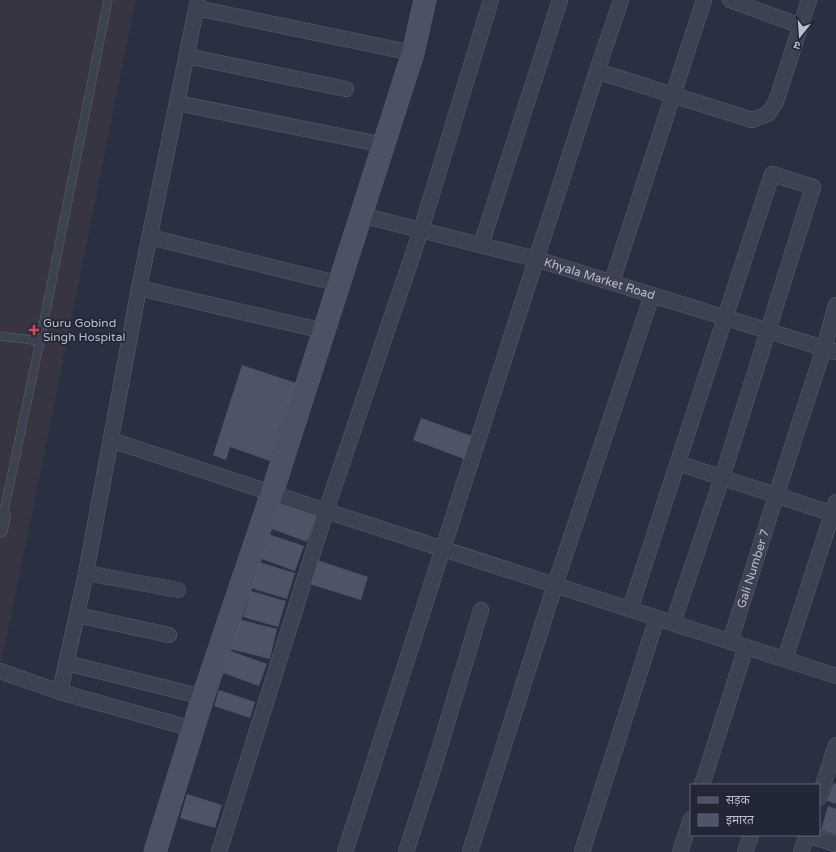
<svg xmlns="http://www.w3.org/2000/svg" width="836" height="852" font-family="'Varela Round','Noto Sans Devanagari',sans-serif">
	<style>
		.medical { fill: #383542 }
		.building { fill: #4e5467 }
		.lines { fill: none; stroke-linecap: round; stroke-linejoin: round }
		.lane-casing { stroke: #5b606e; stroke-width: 9 }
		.street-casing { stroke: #5b606e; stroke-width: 16 }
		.secondary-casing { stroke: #5b606e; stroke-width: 23 }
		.lane { stroke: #3d4251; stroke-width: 8 }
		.street { stroke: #3d4251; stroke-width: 15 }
		.secondary { stroke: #4c5163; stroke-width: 22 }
		.health-dot { fill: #e0444e; stroke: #222736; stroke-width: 1.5 }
		.labels { text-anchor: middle; stroke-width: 3.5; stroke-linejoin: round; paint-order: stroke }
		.street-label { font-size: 12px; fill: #babecb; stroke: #222736 }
		.poi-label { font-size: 12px; fill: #babecb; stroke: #222736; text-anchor: start }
	</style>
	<rect width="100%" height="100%" fill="#293041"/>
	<!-- medical -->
	<polygon class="medical" points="0,0 136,0 2,661 0,660"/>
	<!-- building -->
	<g class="building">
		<polygon points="242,365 299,384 292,406 288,405 270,461 230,447 226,460 213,455"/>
		<polygon points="421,418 472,436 464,459 413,440"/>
		<polygon points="281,502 317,514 307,542 272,529"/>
		<polygon points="268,534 304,546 295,571 259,558"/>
		<polygon points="314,559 368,577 361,600 306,583"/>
		<polygon points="259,562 295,573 287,599 251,588"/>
		<polygon points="251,591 286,601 278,627 243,617"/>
		<polygon points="238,619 277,629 270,659 230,649"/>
		<polygon points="231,651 267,664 259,686 223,673"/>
		<polygon points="219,690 255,702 250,718 214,706"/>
		<polygon points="833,783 836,784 836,804 827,801"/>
		<polygon points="187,794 222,805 215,828 180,818"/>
		<polygon points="828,806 836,809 836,835 821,830"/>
	</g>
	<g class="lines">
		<defs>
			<g id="lane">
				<polyline points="0,336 40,341"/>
				<polyline points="0,515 3,516 40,341 108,0"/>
			</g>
			<g id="street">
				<polyline points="730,0 801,26"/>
				<polyline points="196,8 413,53"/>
				<polyline points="186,56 346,89"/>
				<polyline points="597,71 752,120 768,114 776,102 809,0"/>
				<polyline points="177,103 384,145"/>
				<path id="s1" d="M 361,215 L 536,259 L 836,352"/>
				<polyline points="150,237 340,284"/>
				<polyline points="481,245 560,0"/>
				<polyline points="612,282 704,0"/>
				<polyline points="139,288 324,331"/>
				<polyline points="111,440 326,511 836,676"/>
				<polyline points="678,463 836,515"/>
				<polyline points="0,530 3,516"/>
				<polyline points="86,573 178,590"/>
				<polyline points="630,609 772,174 813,187 722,478 673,623"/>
				<polyline points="77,615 169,635"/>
				<path id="s2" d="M 730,642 L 776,496 L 824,348 L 836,305"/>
				<polyline points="785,659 836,502"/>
				<polyline points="66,663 203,697"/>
				<polyline points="0,671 60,692"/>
				<polyline points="193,729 60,692 86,573 139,288 198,0"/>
				<polyline points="702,785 746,647"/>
				<polyline points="819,798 836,745"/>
				<polyline points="807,835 836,844"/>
				<polyline points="219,852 326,511 421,230 491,0"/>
				<polyline points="345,852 597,71 621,0"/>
				<polyline points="406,852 435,763 481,610"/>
				<polyline points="470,852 555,585 652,295"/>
				<polyline points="582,852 657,618"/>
				<polyline points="680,852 691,819"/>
				<polyline points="745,852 751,835"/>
				<polyline points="801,852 807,835"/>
			</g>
			<polyline id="secondary" points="155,852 203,697 272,493 413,53 425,0"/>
		</defs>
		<!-- lane casing -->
		<use href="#lane" class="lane-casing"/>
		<!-- street casing -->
		<use href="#street" class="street-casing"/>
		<!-- secondary casing -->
		<use href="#secondary" class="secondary-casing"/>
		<!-- lane -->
		<use href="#lane" class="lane"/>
		<!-- street -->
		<use href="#street" class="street"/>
		<!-- secondary -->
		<use href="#secondary" class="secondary"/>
	</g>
	<!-- markers -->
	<path class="health-dot" d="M32 324h4v4h4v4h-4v4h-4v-4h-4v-4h4z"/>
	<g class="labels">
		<!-- street labels -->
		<g class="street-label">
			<text dy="4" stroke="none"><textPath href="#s1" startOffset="247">Khyala Market Road</textPath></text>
			<text dy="4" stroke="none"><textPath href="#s2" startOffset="77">Gali Number 7</textPath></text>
		</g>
		<!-- poi labels -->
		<g class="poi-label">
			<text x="43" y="327">Guru Gobind<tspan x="43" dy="14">Singh Hospital</tspan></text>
		</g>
	</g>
	<!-- legend -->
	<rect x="690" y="784" width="130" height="52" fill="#222736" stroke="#5f6372"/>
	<rect x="698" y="797" width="20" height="6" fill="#4c5163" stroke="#5f6372"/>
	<text x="726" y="804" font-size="12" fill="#babecb">सड़क</text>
	<rect x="698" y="814" width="20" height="12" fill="#4e5467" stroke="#5f6372"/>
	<text x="726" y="824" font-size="12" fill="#babecb">इमारत</text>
	<!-- north arrow -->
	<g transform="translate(800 36) rotate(197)" stroke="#222736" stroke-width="3" paint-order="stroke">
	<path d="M0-3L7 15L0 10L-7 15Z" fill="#babecb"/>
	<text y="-6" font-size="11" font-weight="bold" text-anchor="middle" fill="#babecb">उ</text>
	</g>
</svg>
